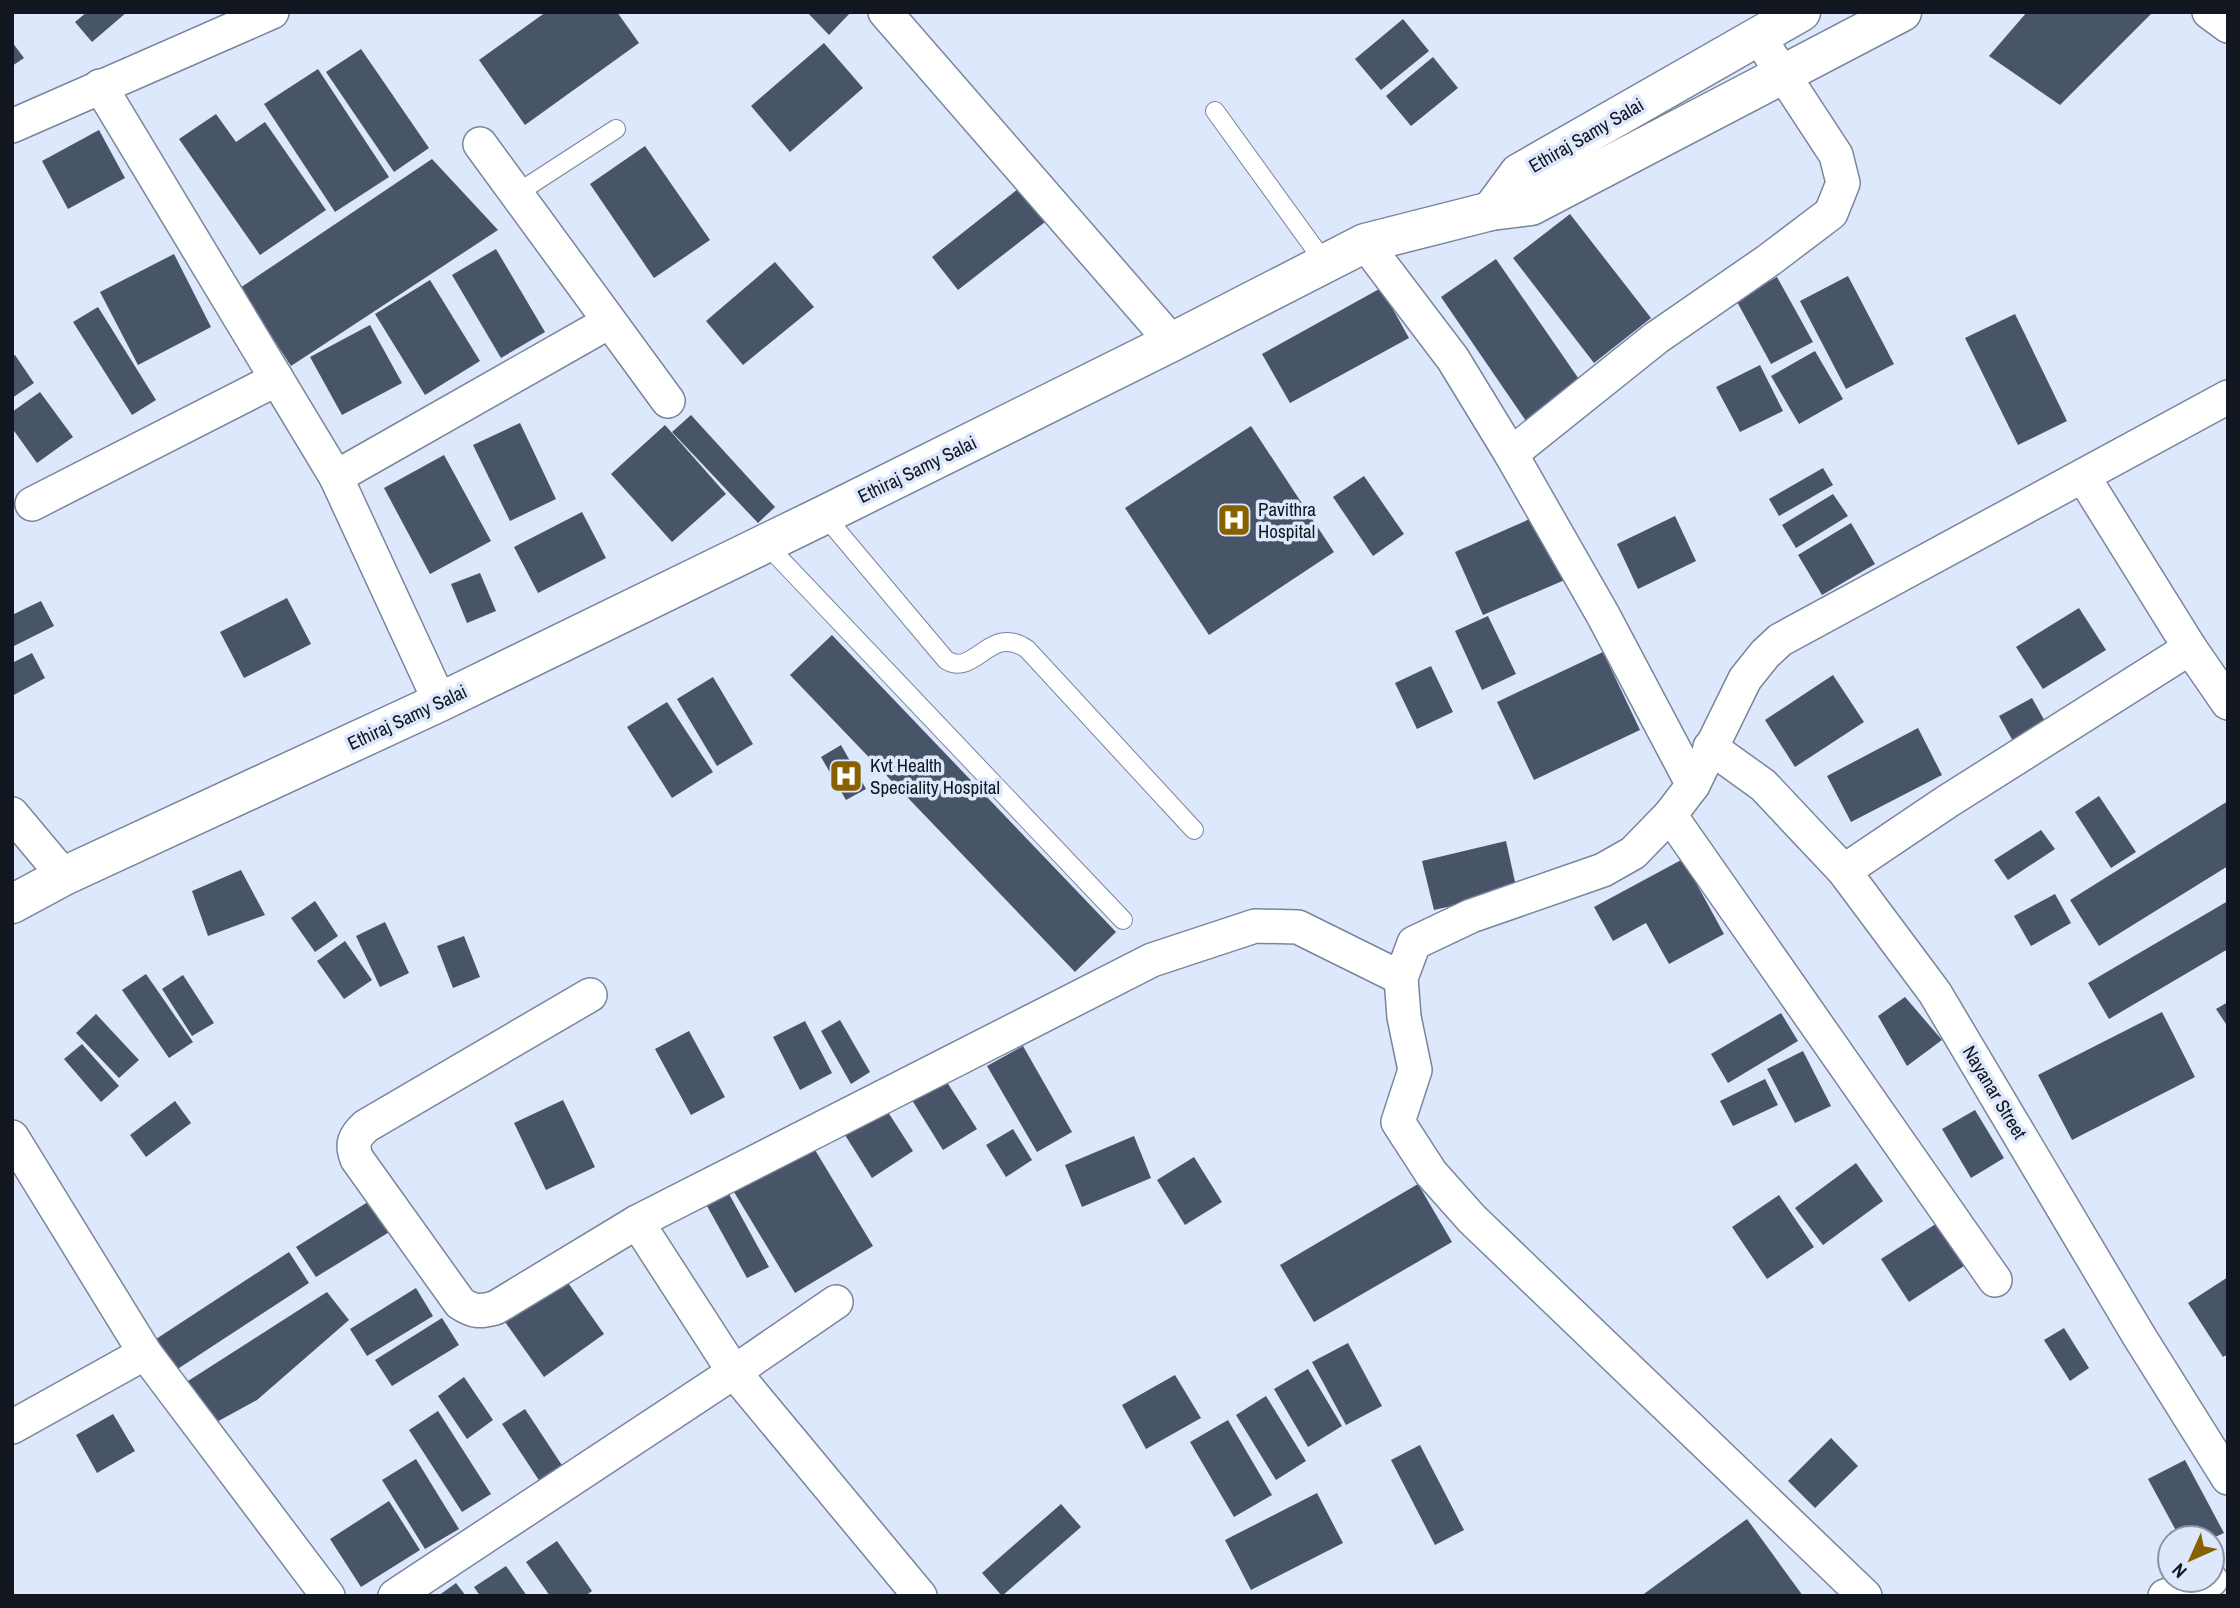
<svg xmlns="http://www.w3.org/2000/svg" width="2240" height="1608" font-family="'Archivo Narrow',sans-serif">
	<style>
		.building { fill: #485468 }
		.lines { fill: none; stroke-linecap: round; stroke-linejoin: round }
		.lane-casing { stroke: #78859b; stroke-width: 20 }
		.street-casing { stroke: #78859b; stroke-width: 36 }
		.secondary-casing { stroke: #78859b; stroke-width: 41 }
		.lane { stroke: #fff; stroke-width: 18 }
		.street { stroke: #fff; stroke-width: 33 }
		.secondary { stroke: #fff; stroke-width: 38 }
		.labels { text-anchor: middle; stroke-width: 7; stroke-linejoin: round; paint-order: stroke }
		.street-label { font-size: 19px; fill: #12171f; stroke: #dde8fc }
		.poi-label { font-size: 19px; fill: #12171f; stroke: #dde8fc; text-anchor: start }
	</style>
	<rect width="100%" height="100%" fill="#dde8fc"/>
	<!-- building -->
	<g class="building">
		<polygon points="87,12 127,12 92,42 75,22"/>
		<polygon points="546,12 617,12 639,43 525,125 479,60"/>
		<polygon points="807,12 851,12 829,35"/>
		<polygon points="2027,12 2153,12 2060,105 1989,56"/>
		<polygon points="1403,19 1429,51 1381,90 1355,59"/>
		<polygon points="12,42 24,58 12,66"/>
		<polygon points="824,43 863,88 790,152 751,106"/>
		<polygon points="361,49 429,148 394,172 326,72"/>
		<polygon points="1433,57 1458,88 1411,126 1386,96"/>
		<polygon points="318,69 389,177 335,212 264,104"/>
		<polygon points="216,114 236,142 265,122 326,210 260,255 179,139"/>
		<polygon points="99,130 125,178 68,209 42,161"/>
		<polygon points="645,146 710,240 654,278 590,184"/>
		<polygon points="432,159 498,230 291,366 240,288"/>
		<polygon points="1027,182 1054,215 958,290 932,257"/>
		<polygon points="1570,214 1651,318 1594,363 1513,258"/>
		<polygon points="496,249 545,332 501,358 452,275"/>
		<polygon points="174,254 211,327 138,365 100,292"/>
		<polygon points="1496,259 1583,385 1528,424 1441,297"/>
		<polygon points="775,262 814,307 743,365 706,321"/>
		<polygon points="1848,276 1894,364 1846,389 1800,301"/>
		<polygon points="1777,277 1813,342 1771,364 1736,300"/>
		<polygon points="430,280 480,361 425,395 375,314"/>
		<polygon points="1381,288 1409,338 1290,403 1262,354"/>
		<polygon points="98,307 156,400 132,415 73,322"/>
		<polygon points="2015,314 2067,421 2018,445 1965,338"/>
		<polygon points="370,325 402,383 342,415 310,357"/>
		<polygon points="1815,351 1843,399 1799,424 1771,376"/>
		<polygon points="15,355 34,383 12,398 12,357"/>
		<polygon points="1760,365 1783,411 1740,432 1716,387"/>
		<polygon points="40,392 73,437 37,463 12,428 12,412"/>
		<polygon points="691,415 775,507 758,523 672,432"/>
		<polygon points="520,423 556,499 510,521 473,445"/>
		<polygon points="665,425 726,494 672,542 611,474"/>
		<polygon points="1251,426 1334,552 1209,635 1125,508"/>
		<polygon points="444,455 491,541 430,574 384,488"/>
		<polygon points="1823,468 1833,485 1779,516 1769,499"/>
		<polygon points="1364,476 1404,534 1373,556 1333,497"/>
		<polygon points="1833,494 1848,516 1796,548 1782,525"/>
		<polygon points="582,512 606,558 538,593 514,547"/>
		<polygon points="1539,515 1567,579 1483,615 1455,552"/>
		<polygon points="1675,516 1696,561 1638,589 1617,544"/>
		<polygon points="1851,523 1875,564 1822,595 1798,555"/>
		<polygon points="480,573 496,611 467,623 451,584"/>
		<polygon points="287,598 311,644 244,678 220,632"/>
		<polygon points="41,601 54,626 12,647 12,615"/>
		<polygon points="2079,608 2106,650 2043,689 2016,647"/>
		<polygon points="1488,616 1516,674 1482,690 1455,631"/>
		<polygon points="832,635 1116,932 1075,972 790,675"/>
		<polygon points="1603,652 1640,730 1534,780 1497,702"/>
		<polygon points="32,653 45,678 12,696 12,663"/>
		<polygon points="1431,666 1453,712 1417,729 1395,683"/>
		<polygon points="1833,675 1864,722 1795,767 1765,720"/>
		<polygon points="713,677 753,744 717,766 677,699"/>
		<polygon points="2032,698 2047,725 2014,743 1999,716"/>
		<polygon points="667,702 713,772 672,798 627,727"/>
		<polygon points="1918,728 1942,775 1851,822 1827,776"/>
		<polygon points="841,745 866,789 846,800 821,757"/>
		<polygon points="2099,796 2136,852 2111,868 2075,812"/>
		<polygon points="2228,801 2228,866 2099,946 2070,900"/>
		<polygon points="2041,830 2055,849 2008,880 1994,860"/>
		<polygon points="1506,841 1517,891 1434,910 1422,861"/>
		<polygon points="1683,859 1724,934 1669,964 1646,923 1613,941 1594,907"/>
		<polygon points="241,870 265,915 208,936 192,891"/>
		<polygon points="2055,894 2071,923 2031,946 2014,916"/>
		<polygon points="315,901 338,936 315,952 291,918"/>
		<polygon points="2228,901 2228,949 2109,1019 2088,983"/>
		<polygon points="385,922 409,973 380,987 356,936"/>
		<polygon points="464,936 480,977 453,988 437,946"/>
		<polygon points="345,941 372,980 344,999 317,961"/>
		<polygon points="146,974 193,1042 169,1058 122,990"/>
		<polygon points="183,975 214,1023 192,1036 162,989"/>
		<polygon points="1905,997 1942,1040 1907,1066 1878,1016"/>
		<polygon points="2228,1002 2228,1027 2216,1009"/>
		<polygon points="2162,1012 2195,1077 2072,1140 2038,1075"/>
		<polygon points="1781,1013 1798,1041 1728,1083 1711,1054"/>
		<polygon points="96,1014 139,1060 119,1078 76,1033"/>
		<polygon points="840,1020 870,1072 851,1084 821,1031"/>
		<polygon points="805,1021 832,1073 800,1090 773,1037"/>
		<polygon points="689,1031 725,1097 691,1115 655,1049"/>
		<polygon points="82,1044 119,1086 101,1102 64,1059"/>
		<polygon points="1023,1046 1072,1132 1037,1152 987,1066"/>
		<polygon points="1803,1051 1831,1106 1795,1123 1767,1069"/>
		<polygon points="943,1076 977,1129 943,1150 910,1097"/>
		<polygon points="1765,1079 1778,1105 1733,1126 1720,1101"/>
		<polygon points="563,1100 595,1167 546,1190 514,1123"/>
		<polygon points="175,1101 191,1123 146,1157 130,1135"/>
		<polygon points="886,1109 913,1151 872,1178 845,1135"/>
		<polygon points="1975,1110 2004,1158 1971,1178 1942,1129"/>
		<polygon points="1013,1129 1032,1160 1006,1177 986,1145"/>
		<polygon points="1134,1136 1151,1178 1082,1207 1065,1165"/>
		<polygon points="812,1145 873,1246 795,1293 734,1192"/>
		<polygon points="1194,1157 1222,1202 1185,1225 1157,1180"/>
		<polygon points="1856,1163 1883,1201 1823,1245 1795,1208"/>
		<polygon points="1418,1184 1452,1242 1314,1322 1280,1265"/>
		<polygon points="729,1194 769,1267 747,1278 707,1206"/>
		<polygon points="1779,1195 1814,1247 1767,1279 1732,1227"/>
		<polygon points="371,1200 391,1231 316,1277 296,1247"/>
		<polygon points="1942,1220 1970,1262 1909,1302 1881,1259"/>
		<polygon points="289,1252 309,1283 173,1372 153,1341"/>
		<polygon points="564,1277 604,1334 544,1377 503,1319"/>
		<polygon points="2228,1277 2228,1354 2223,1357 2188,1303"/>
		<polygon points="416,1288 433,1316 367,1356 350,1329"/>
		<polygon points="327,1292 349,1320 257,1400 213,1424 188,1381"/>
		<polygon points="442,1318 459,1345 392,1386 375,1360"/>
		<polygon points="2064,1328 2089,1368 2070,1381 2044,1340"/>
		<polygon points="1348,1343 1382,1406 1346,1425 1312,1362"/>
		<polygon points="1308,1369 1342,1426 1308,1447 1274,1389"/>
		<polygon points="1175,1375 1201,1418 1146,1449 1122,1405"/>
		<polygon points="464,1377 493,1420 467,1439 438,1396"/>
		<polygon points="1266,1396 1306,1461 1276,1480 1236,1415"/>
		<polygon points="525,1409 569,1476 546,1491 502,1424"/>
		<polygon points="438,1411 491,1494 462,1512 409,1430"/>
		<polygon points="113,1414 135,1451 97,1473 76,1435"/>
		<polygon points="1228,1420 1272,1495 1234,1517 1190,1442"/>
		<polygon points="1831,1438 1858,1466 1815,1508 1788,1481"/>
		<polygon points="1420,1445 1464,1530 1435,1545 1391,1460"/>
		<polygon points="416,1459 459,1529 425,1549 382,1480"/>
		<polygon points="2185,1460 2224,1533 2213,1538 2180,1538 2148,1479"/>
		<polygon points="1317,1493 1343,1543 1251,1590 1225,1540"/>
		<polygon points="389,1501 420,1550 361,1587 330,1539"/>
		<polygon points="1061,1504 1081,1527 1002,1596 982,1573"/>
		<polygon points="1747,1519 1803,1596 1641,1596"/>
		<polygon points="557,1541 592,1591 585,1596 550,1596 526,1562"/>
		<polygon points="506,1566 527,1596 480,1596 474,1587"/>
		<polygon points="456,1583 466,1596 438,1596"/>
	</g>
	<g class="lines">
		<defs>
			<g id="lane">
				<polyline points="1215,111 1325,263"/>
				<polyline points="516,194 616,129"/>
				<path d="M 824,515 L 946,660 C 975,678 990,623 1027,649 L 1194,830"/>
				<polyline points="765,543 1123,920"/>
			</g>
			<g id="street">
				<polyline points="885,12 1172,342"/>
				<polyline points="2209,12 2228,26"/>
				<polyline points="100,86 336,477 440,702"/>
				<polyline points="12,126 272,12"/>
				<polyline points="480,144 668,401"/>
				<polyline points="1365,243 1453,359 1511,454 1603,615 1693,785"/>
				<polyline points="1511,454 1656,338 1769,260 1831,213 1843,183 1836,155 1758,36"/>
				<polyline points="2083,476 2190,648 2228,703"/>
				<polyline points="336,477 609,322"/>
				<polyline points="32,504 277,379"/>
				<polyline points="1710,747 1763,785 1844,871 1935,993 2139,1336 2228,1478"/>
				<polyline points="12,814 64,876"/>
				<polyline points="1670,815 1995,1280"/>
				<polyline points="1844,871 1948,801 2190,648"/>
				<path d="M 590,995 L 366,1126 C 354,1137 351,1144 357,1159 L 460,1303 C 473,1312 480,1312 495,1308 L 637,1222 L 1152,960 L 1255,926 L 1298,927 L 1401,978"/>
				<polyline points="12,1137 145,1353 328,1596"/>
				<polyline points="637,1222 734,1372 920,1596"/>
				<polyline points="12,1427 145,1353"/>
				<polyline points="395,1596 734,1372 836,1302"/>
				<polyline points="1865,1596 1472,1219 1431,1173 1398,1122 1415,1070 1404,1017 1401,978 1414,943 1471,916 1603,870 1633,853 1670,815 1693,785 1745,679 1765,654 1780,640 2228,397"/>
				<polyline points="2165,1596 2211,1580"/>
			</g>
			<g id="secondary">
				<polyline points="1491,211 1519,173 1801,12"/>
				<polyline points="12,904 64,876 440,702 824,515 1172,342 1365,243 1491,211 1531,206 1902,12"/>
			</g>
		</defs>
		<!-- lane casing -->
		<use href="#lane" class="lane-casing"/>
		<!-- street casing -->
		<use href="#street" class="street-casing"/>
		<!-- secondary casing -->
		<use href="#secondary" class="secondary-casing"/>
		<!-- lane -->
		<use href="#lane" class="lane"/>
		<!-- street -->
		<use href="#street" class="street"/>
		<!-- secondary -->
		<use href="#secondary" class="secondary"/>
	</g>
	<!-- icons -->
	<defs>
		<symbol id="hospital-square" viewBox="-11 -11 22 22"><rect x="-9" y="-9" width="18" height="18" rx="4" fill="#886100" stroke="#dde8fc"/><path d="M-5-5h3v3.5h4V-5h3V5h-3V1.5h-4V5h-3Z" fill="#fff"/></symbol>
	</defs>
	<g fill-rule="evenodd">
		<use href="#hospital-square" x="1215" y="501" width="38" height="38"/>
		<use href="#hospital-square" x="827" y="757" width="38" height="38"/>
	</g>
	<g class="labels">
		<!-- street labels -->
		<g class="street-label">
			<text transform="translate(1586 135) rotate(-30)" y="7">Ethiraj Samy Salai</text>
			<text transform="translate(917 469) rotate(-26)" y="7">Ethiraj Samy Salai</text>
			<text transform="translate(407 717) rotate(-25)" y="7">Ethiraj Samy Salai</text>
			<text transform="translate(1995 1092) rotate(59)" y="7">Nayanar Street</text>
		</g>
		<!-- poi labels -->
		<g class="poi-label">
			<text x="1258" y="516">Pavithra<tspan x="1258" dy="22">Hospital</tspan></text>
			<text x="870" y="772">Kvt Health<tspan x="870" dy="22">Speciality Hospital</tspan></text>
		</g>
	</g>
	<!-- border -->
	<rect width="2240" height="1608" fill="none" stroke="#12171f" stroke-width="28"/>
	<!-- north arrow -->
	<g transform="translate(2191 1559) rotate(225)"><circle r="33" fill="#dde8fc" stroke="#8c94a4" stroke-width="2"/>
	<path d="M0-5L12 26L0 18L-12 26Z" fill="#886100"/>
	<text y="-10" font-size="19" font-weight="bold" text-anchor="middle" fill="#12171f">N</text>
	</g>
</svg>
